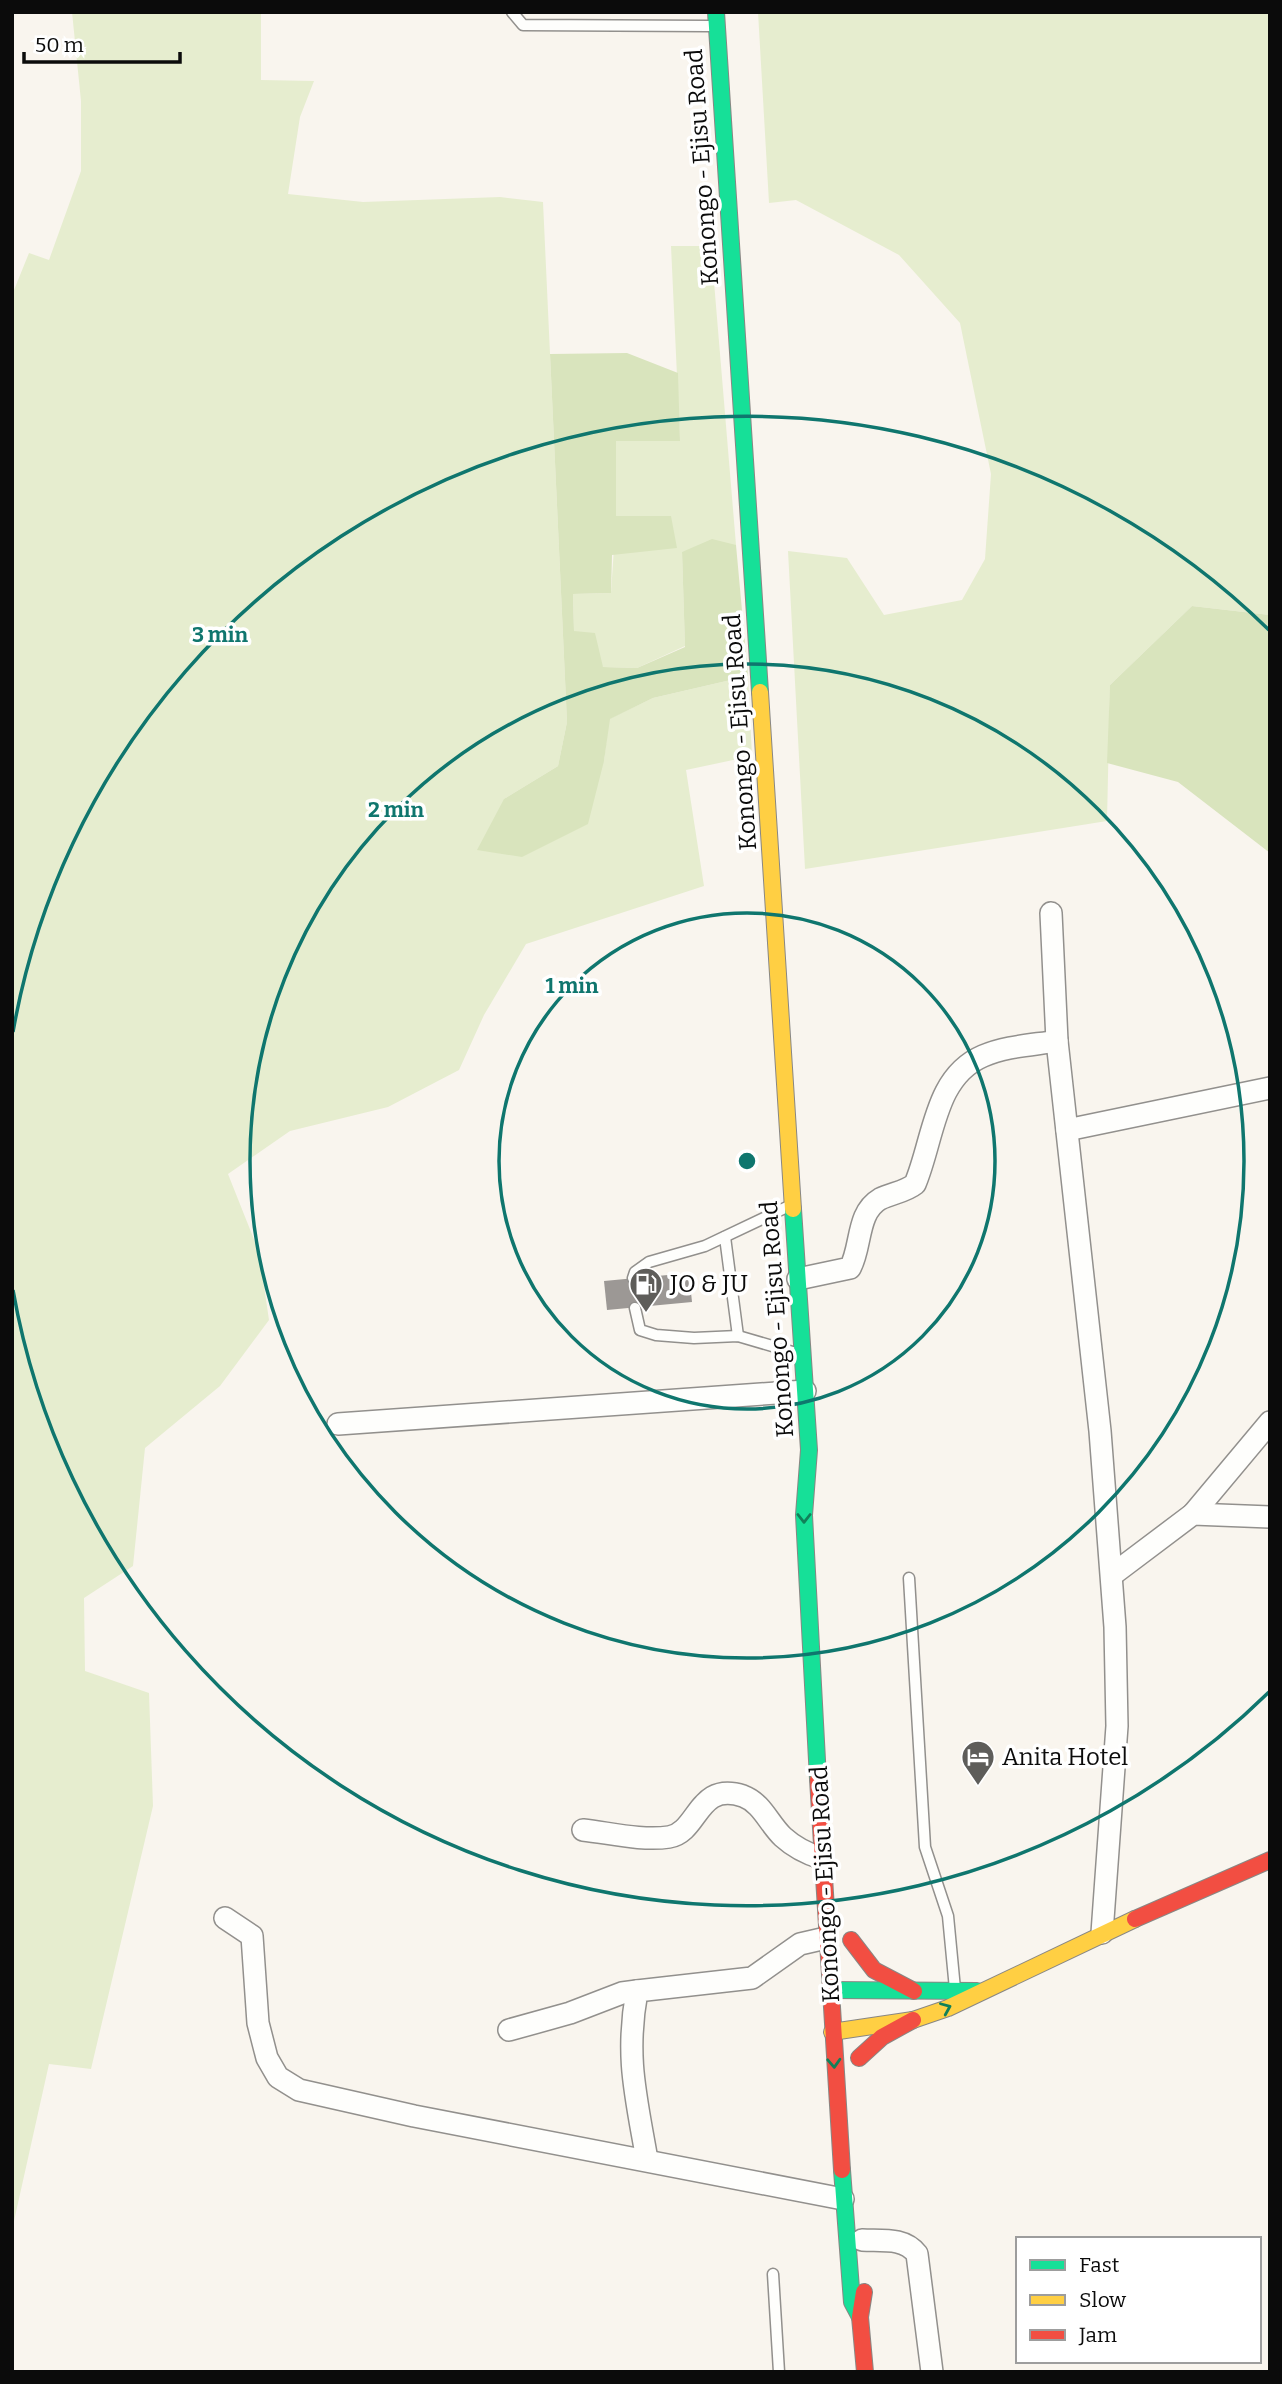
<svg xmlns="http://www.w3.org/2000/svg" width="1282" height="2384" font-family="Bitter,serif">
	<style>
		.green { fill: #e6edcf }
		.forest { fill: #d9e4bd }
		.building { fill: #9c9895 }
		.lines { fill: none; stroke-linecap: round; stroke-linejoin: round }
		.lane-casing { stroke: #92908d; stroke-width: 13 }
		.street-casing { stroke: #92908d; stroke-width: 24 }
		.fast-casing { stroke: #898784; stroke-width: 18 }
		.slow-casing { stroke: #898784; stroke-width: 18 }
		.jam-casing { stroke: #898784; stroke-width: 18 }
		.lane { stroke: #fefefc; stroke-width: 10 }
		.street { stroke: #fefefc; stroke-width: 21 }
		.fast { stroke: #16e098; stroke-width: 16 }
		.slow { stroke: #ffcf43; stroke-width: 16 }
		.jam { stroke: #f24e42; stroke-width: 16 }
		.oneway { stroke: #118059 }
		.ring { fill: none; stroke: #0f766e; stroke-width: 3.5 }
		.labels { text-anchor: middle; stroke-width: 7; stroke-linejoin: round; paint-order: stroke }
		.street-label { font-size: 24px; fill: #0b0b0b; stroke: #fff }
		.poi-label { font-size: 24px; fill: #0b0b0b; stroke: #fff; text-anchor: start }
		.centre { fill: #0f766e; stroke: #fff; stroke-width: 3.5 }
		.ring-label { font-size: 21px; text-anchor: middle; font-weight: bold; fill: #0f766e; stroke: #fff; stroke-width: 7; stroke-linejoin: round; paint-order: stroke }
	</style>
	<rect width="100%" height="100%" fill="#f9f5ee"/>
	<!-- green -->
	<g class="green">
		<polygon points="72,12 261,12 261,80 314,81 300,117 288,194 363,202 500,197 543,202 567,722 558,766 504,799 604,761 609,719 653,698 748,676 752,756 686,770 704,886 526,944 484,1015 459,1070 388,1107 290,1131 228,1174 259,1252 269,1320 220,1386 145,1448 133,1566 84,1598 85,1671 149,1693 153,1806 91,2069 49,2064 12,2230 12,295 29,253 49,260 81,171 81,101"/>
		<polygon points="758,12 1270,12 1270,615 1192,606 1110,685 1107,821 805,869 788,551 847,558 884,615 962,600 985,559 991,474 960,323 899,255 796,200 769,203"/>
		<polygon points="671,246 711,246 736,545 682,552 685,646 637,668 603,667 574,631 573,594 611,593 616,517 615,441 680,441"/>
	</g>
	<!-- forest -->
	<g class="forest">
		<polygon points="627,353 678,373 680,441 616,441 616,516 671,516 677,548 612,555 611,593 573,594 574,631 595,633 603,667 637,668 685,647 682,552 712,539 736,545 748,676 653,698 610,719 604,761 588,824 522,857 477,850 504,799 558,766 567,722 550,354"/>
		<polygon points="1192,606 1270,615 1270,853 1178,782 1107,763 1110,685"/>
	</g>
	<!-- building -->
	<polygon class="building" points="689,1273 692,1302 607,1310 604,1281"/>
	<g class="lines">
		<defs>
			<g id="lane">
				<polyline points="512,12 523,25 709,26"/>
				<polyline points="725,1237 738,1336"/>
				<polyline points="633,1278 635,1272 649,1262 705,1246 787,1207"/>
				<polyline points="635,1308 640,1330 656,1335 694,1338 738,1336 796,1353"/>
				<polyline points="909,1578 925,1847 948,1916 955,1989"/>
				<polyline points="773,2274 779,2372"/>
			</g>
			<g id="street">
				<polyline points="1051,913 1057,1041 1100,1431 1115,1627 1117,1726 1102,1933"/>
				<polyline points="1067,1130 1270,1088"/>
				<path d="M 798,1279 L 850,1268 C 862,1247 856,1213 880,1199 C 892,1193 905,1192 915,1184 C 934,1139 934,1077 983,1056 C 1006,1046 1033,1045 1057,1041"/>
				<polyline points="338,1424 805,1391"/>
				<polyline points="1193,1514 1270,1422"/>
				<polyline points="1112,1575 1193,1514 1270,1517"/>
				<path d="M 583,1830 C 610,1833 642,1841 669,1837 C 699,1832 697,1781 743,1796 C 762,1803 769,1824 783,1837 C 794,1847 808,1854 821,1858"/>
				<polyline points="225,1918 252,1936 258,2023 267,2058 278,2077 299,2090 414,2116 843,2199"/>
				<polyline points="509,2030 570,2013 622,1993 637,1991"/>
				<path d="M 647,2160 C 636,2096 625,2057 637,1991 L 752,1978 L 800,1944 L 826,1938"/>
				<path d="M 862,2240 C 882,2241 904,2237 917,2254 L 932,2372"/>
			</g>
			<g id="fast">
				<polyline points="716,12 760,692"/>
				<polyline points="793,1209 809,1450 804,1515 818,1779"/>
				<polyline points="829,1990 977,1991"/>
				<polyline points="842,2170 852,2302 860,2317"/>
			</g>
			<g id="slow">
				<polyline points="760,692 793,1209"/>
				<polyline points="832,2032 913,2020 948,2008 1135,1919"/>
			</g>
			<g id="jam">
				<polyline points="818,1779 842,2170"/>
				<polyline points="1135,1919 1270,1860"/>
				<polyline points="851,1940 874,1970 914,1991"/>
				<polyline points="859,2058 882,2037 913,2020"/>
				<polyline points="864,2292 860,2317 865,2372"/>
			</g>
		</defs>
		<!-- lane casing -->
		<use href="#lane" class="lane-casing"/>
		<!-- street casing -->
		<use href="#street" class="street-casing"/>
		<!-- fast casing -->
		<use href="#fast" class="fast-casing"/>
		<!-- slow casing -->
		<use href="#slow" class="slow-casing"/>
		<!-- jam casing -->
		<use href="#jam" class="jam-casing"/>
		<!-- lane -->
		<use href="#lane" class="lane"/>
		<!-- street -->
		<use href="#street" class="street"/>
		<!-- fast -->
		<use href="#fast" class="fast"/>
		<!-- slow -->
		<use href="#slow" class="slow"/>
		<!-- jam -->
		<use href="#jam" class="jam"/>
	</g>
	<!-- one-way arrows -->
	<defs><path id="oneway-chevron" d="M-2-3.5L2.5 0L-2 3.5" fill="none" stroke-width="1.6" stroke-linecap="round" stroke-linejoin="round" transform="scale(1.75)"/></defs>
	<g class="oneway">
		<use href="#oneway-chevron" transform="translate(804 1518) rotate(90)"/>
		<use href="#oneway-chevron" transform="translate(946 2008) rotate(-23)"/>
		<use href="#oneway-chevron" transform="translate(834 2063) rotate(87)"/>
	</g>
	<!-- distance rings -->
	<g class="ring">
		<circle cx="747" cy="1161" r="248"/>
		<circle cx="747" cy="1161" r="497"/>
		<path d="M1269 1692A745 745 0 0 1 13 1290M13 1032A745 745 0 0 1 1269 630"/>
	</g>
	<!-- icons -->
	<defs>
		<symbol id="fuel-pin" viewBox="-11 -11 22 30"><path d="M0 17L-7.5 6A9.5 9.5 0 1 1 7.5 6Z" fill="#5e5d5a" stroke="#fff"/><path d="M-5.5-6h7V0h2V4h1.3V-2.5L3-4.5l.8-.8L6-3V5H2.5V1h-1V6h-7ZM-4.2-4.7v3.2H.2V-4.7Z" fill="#fff"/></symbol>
		<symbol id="hotel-pin" viewBox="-11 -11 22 30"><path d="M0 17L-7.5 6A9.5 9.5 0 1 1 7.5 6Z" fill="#5e5d5a" stroke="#fff"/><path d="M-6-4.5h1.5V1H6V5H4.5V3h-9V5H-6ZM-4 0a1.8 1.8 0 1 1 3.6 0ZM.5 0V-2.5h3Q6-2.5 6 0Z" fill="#fff"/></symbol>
	</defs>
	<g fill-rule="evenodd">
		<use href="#fuel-pin" x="627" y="1265" width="38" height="52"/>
		<use href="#hotel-pin" x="959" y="1738" width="38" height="52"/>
	</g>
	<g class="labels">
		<!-- street labels -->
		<g class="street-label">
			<text transform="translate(702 167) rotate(-94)" y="8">Konongo - Ejisu Road</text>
			<text transform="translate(740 732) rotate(-94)" y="8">Konongo - Ejisu Road</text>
			<text transform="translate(777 1319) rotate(-94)" y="8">Konongo - Ejisu Road</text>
			<text transform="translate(825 1884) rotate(-93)" y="8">Konongo - Ejisu Road</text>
		</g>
		<!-- poi labels -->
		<g class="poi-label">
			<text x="670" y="1292">JO &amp; JU</text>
			<text x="1002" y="1765">Anita Hotel</text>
		</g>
	</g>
	<circle cx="747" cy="1161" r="10" class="centre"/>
	<g class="ring-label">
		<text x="220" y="642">3 min</text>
		<text x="396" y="817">2 min</text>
		<text x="572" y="993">1 min</text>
	</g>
	<!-- border -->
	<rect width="1282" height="2384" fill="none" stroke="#0b0b0b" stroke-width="28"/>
	<!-- legend -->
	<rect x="1016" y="2237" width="245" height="126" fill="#ffffff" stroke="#9d9d9d" stroke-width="2"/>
	<rect x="1030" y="2260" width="35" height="10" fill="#16e098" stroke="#9d9d9d" stroke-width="2"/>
	<text x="1079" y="2272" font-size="21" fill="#0b0b0b">Fast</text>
	<rect x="1030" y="2295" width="35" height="10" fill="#ffcf43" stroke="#9d9d9d" stroke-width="2"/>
	<text x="1079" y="2307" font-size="21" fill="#0b0b0b">Slow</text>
	<rect x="1030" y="2330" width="35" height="10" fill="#f24e42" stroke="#9d9d9d" stroke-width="2"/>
	<text x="1079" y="2342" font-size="21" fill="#0b0b0b">Jam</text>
	<!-- scale -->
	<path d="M24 52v10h156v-10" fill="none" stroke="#0b0b0b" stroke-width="3.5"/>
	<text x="35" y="52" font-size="21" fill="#0b0b0b" stroke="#ffffff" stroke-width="5" paint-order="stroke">50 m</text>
</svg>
